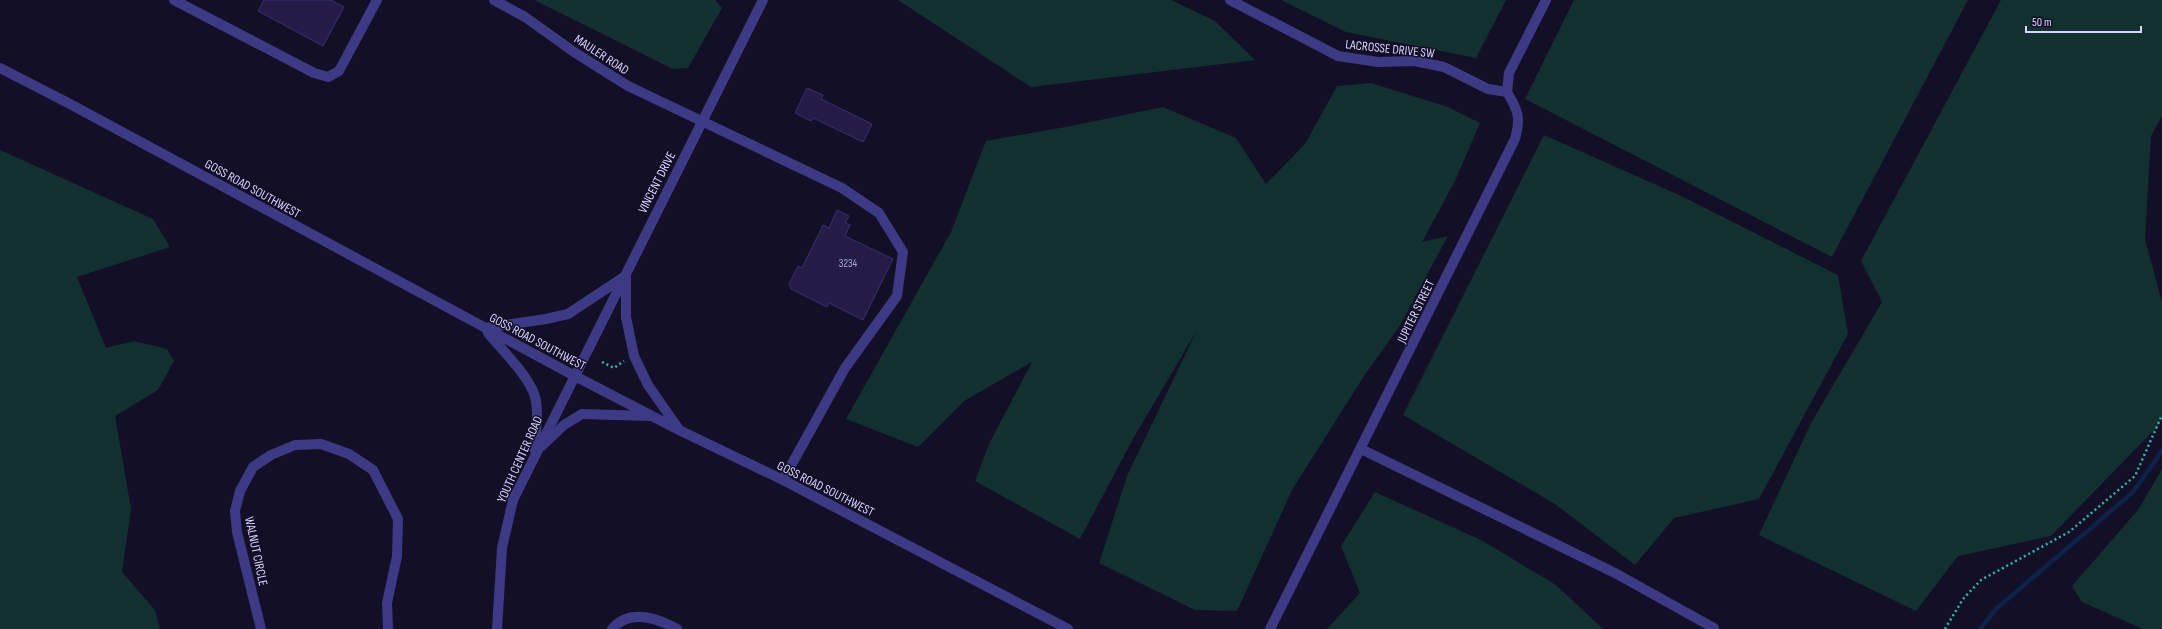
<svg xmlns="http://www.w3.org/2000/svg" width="2162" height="629" font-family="'Sofia Sans Condensed',sans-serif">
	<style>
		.green { fill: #12302f }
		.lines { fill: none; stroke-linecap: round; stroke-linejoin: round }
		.stream { stroke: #0c2248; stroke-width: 4.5 }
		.building { fill: #241b47; stroke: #3b2d73 }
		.path { stroke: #2fb8b0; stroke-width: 2.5; stroke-dasharray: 2 3; stroke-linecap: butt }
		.minor { stroke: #3d3a85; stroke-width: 10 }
		.labels { text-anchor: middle; stroke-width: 3; stroke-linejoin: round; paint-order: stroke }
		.number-label { font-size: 11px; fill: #aca6d1 }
		.street-label { font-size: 13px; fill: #d9d4ff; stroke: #130f26 }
	</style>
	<rect width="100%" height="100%" fill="#130f26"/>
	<!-- green -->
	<g class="green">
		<polygon points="534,0 715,0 722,8 688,68 673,69"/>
		<polygon points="898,0 1171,0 1215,21 1255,60 1031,87"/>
		<polygon points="1281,0 1506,0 1476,58 1346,32"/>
		<polygon points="1574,0 1968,0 1832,257 1525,99"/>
		<polygon points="2001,0 2162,0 2162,116 2151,136 2145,239 2162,302 2162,417 2159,425 2051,536 1958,556 1916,611 1759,535 1811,423 1882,302 1861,261"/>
		<polygon points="1371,83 1448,107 1480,123 1455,181 1422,242 1448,236 1399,327 1364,376 1292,490 1237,611 1195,610 1099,563 1127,476 1197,330 1133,439 1080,539 975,481 990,442 1032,362 964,401 918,447 846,419 951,232 986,141 1071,126 1163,107 1236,138 1266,184 1305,144 1337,86"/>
		<polygon points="1544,135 1679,195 1838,275 1848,334 1759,499 1674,518 1635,565 1555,504 1403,415"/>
		<polygon points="0,150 153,219 170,247 77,277 106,348 134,341 167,349 174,361 158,390 115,416 131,509 122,572 155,610 160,629 0,629"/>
		<polygon points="2162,469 2162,629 2143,629 2082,602 2072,586 2138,510"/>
		<polygon points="1375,492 1483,541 1556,585 1603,629 1327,629 1360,593 1341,546"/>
	</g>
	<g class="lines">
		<!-- stream -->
		<polyline class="stream" points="1980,629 1996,609 2133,492 2162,451"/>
	</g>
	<!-- building -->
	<g class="building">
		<polygon points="264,0 331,0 344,7 323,46 258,11"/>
		<polygon points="807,88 823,95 821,99 872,124 863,142 813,118 811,121 795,113"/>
		<polygon points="837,210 849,216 845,223 850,225 845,236 893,259 863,320 829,303 827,307 791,289 789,284 798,266 802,268 823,225 829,228"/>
	</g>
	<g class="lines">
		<!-- path -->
		<g class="path">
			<polyline points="602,362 614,368 624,361"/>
			<polyline points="1945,629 1963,599 1981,580 2069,532 2135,476 2162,415"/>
		</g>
		<!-- minor -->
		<g class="minor">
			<polyline points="174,0 314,73 328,77 339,71 377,0"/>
			<polyline points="494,0 525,17 574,52 628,86 842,188 879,213 903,252 897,296 845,368 783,480"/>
			<polyline points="1230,0 1338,56 1378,62 1414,61 1444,67 1488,89 1507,92"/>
			<polyline points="0,68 70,104 573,375 679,430 783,480 1068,629"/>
			<polyline points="626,276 626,317 634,356 648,385 678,428"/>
			<polyline points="485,328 546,319 568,314 624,277"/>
			<path d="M 488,333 C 503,351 523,370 533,391 C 540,406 536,433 534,449"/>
			<polyline points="542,446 564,425 582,414 650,416"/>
			<polyline points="1361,449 1615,573 1714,628"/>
			<polyline points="261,629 237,532 235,511 240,491 253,467 271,455 295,445 321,444 349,454 373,470 398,519 397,556 387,603 388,629"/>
			<polyline points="497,629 502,548 513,500 763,0"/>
			<path d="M 612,629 C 630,608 657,618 677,629"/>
			<path d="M 1270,629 L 1515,139 C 1521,118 1518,110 1507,92 L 1509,73 L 1546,0"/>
		</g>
	</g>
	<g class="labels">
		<!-- number labels -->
		<g class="number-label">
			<text x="848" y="267">3234</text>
		</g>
		<!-- street labels -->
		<g class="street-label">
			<text transform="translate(1390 48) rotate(6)" y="5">LACROSSE DRIVE SW</text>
			<text transform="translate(602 54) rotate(33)" y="5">MAULER ROAD</text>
			<text transform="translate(656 182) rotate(-63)" y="5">VINCENT DRIVE</text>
			<text transform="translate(253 188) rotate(29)" y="5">GOSS ROAD SOUTHWEST</text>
			<text transform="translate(1415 311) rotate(-64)" y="5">JUPITER STREET</text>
			<text transform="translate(538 341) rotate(28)" y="5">GOSS ROAD SOUTHWEST</text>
			<text transform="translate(519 459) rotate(-66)" y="5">YOUTH CENTER ROAD</text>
			<text transform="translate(826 488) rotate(27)" y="5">GOSS ROAD SOUTHWEST</text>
			<text transform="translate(257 551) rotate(78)" y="5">WALNUT CIRCLE</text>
		</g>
	</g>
	<!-- scale -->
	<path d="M2026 26v6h115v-6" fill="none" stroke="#d9d4ff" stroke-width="2"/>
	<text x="2032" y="26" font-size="12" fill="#d9d4ff" stroke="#130f26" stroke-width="3" paint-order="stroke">50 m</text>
</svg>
